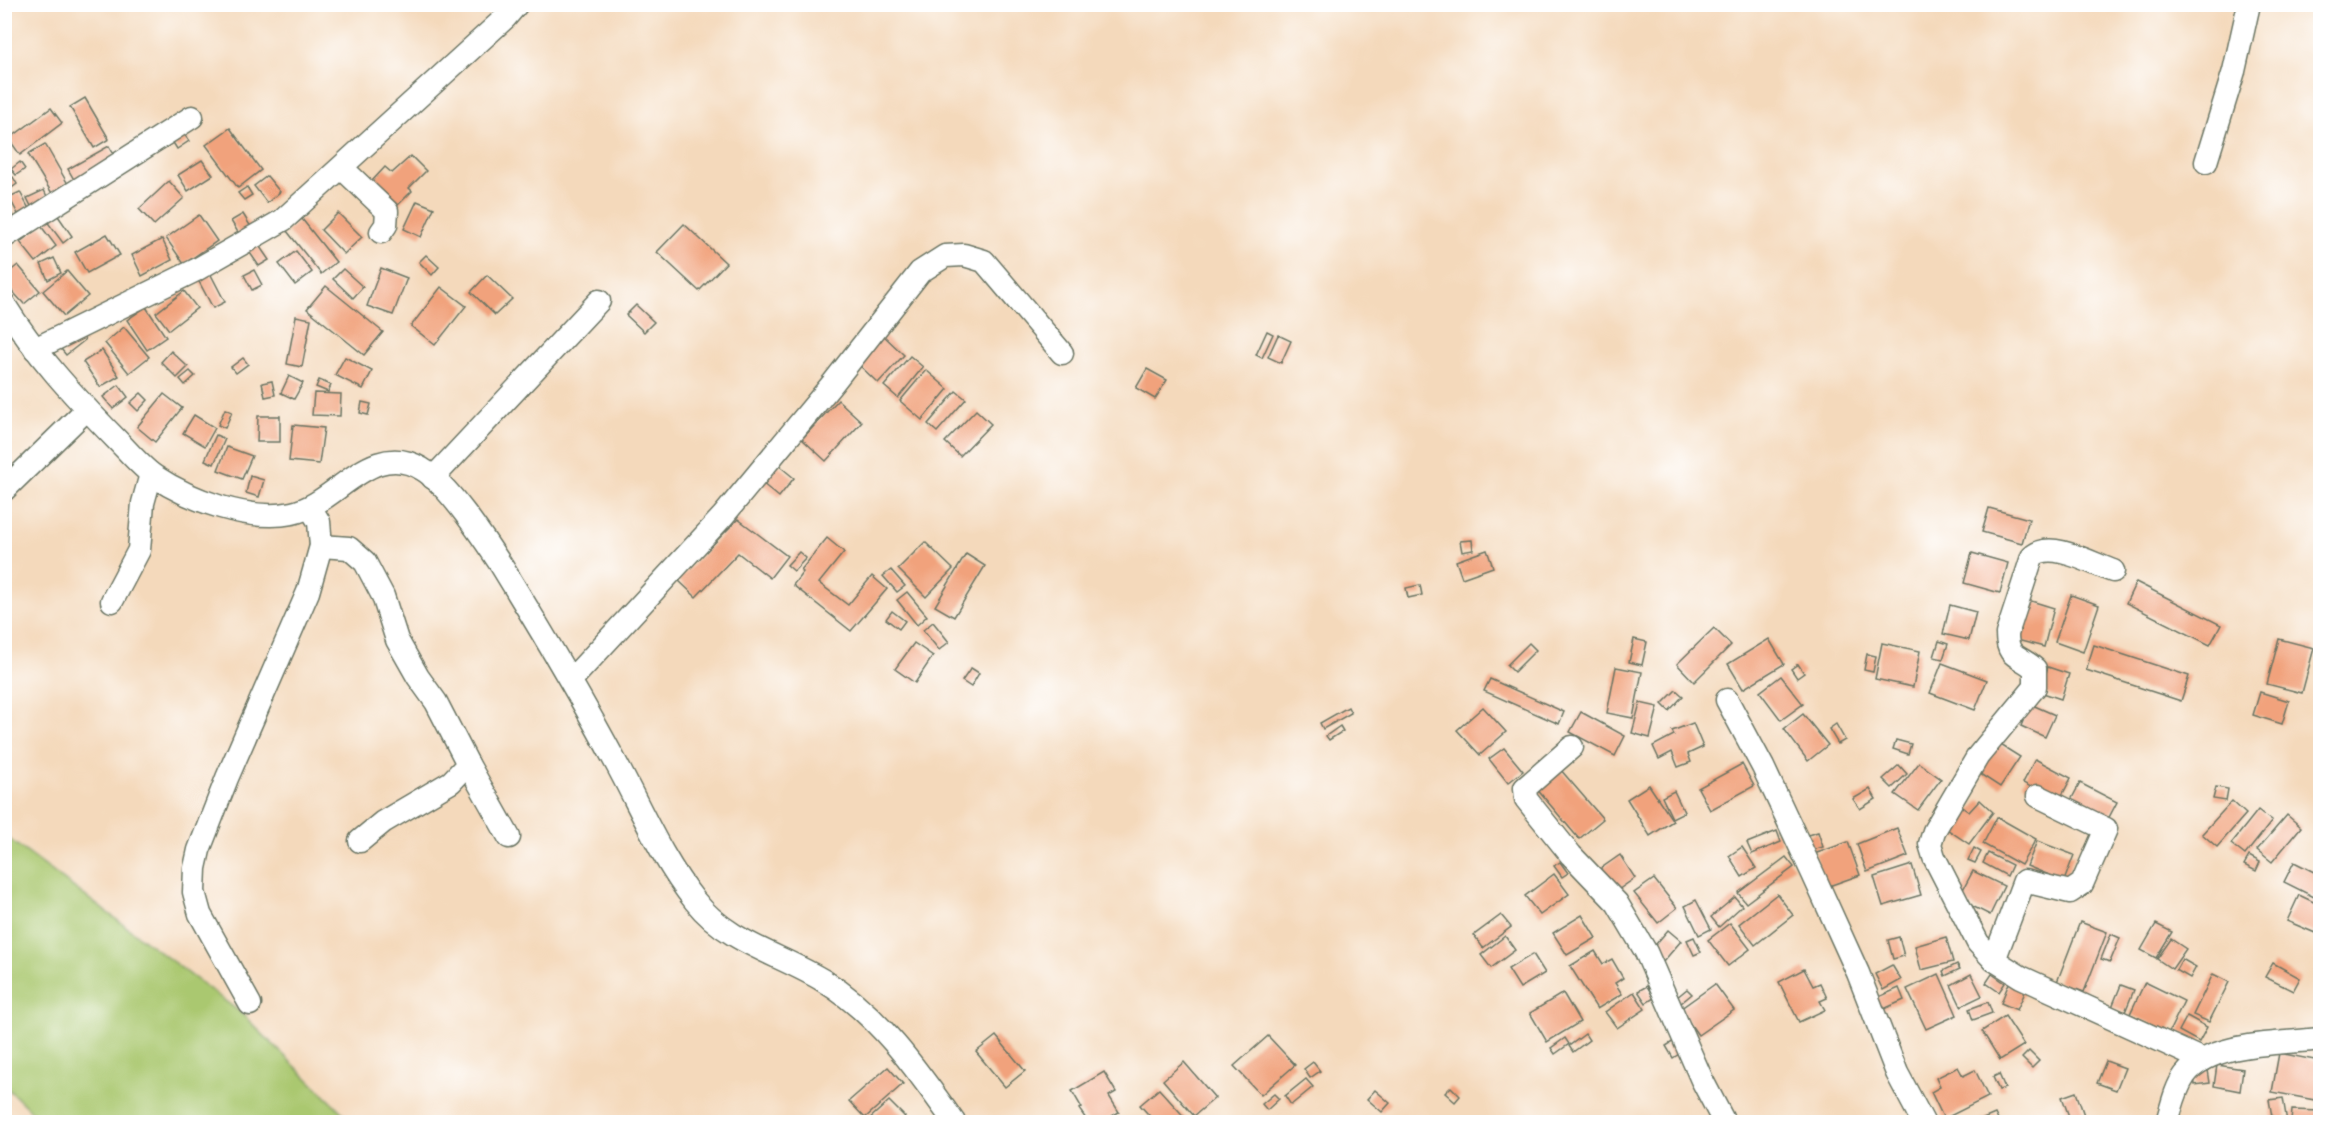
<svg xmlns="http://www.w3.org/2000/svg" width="2325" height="1127" font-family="'IM FELL Great Primer',serif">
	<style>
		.green { fill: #aac870; stroke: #648252; stroke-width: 1.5 }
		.building { fill: #f1a27c }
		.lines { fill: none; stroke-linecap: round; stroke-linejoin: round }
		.minor-casing { stroke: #6a7463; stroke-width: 25 }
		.minor { stroke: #fff; stroke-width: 22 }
	</style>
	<rect width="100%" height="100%" fill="#fff"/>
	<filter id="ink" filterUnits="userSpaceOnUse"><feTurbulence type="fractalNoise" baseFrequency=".0167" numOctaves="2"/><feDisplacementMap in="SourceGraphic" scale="12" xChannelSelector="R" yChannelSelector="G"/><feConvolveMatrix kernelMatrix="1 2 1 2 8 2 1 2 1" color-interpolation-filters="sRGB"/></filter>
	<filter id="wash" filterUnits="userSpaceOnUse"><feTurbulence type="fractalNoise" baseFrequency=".008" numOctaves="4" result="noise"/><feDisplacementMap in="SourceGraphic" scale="24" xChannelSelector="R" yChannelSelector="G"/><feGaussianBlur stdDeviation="1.35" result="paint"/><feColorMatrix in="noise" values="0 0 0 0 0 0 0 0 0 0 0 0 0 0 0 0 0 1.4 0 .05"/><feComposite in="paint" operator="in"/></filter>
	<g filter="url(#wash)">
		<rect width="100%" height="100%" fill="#f4d9bb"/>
		<!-- green -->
		<polygon class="green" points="5,836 240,1012 352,1122 42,1122 5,1086"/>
		<g id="blocks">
			<!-- building -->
			<g class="building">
				<polygon points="85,98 109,139 94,148 70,107"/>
				<polygon points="51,108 62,123 20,155 9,139"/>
				<polygon points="230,128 261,170 238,188 206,145"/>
				<polygon points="184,134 189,141 177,149 172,141"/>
				<polygon points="45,144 69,186 53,195 28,154"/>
				<polygon points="109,146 117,160 76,183 68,169"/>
				<polygon points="411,156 426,171 409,188 412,191 398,205 372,181 385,167 392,173"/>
				<polygon points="202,160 213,175 188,191 178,175"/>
				<polygon points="20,162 25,169 16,175 11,169"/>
				<polygon points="267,176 280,192 267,203 254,186"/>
				<polygon points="13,177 17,184 6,192 4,183"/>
				<polygon points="169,181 184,198 154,225 139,209"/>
				<polygon points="247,187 252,195 244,200 238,193"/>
				<polygon points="44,190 49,201 32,208 27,198"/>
				<polygon points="20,192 29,209 18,214 9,197"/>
				<polygon points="4,200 15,220 4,225"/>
				<polygon points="417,201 434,208 421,237 404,229"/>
				<polygon points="56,213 72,236 63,243 46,220"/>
				<polygon points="338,213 362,237 344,254 321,230"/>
				<polygon points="243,214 251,227 239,234 231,221"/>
				<polygon points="199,215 217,241 184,264 166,238"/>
				<polygon points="302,219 336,262 321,274 287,231"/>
				<polygon points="684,224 726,263 699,291 657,252"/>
				<polygon points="41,226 56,246 36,262 20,242"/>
				<polygon points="107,234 120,255 87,273 75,252"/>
				<polygon points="162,239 172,260 142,276 132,255"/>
				<polygon points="258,244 269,260 259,266 248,250"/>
				<polygon points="296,251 312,272 295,285 279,264"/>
				<polygon points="426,255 439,267 432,275 419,262"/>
				<polygon points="54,258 61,273 48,280 41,264"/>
				<polygon points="18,265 40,291 24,304 4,282 4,276"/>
				<polygon points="381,268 407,278 393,315 367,306"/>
				<polygon points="208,269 225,302 213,308 196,276"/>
				<polygon points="343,269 363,287 353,298 333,279"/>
				<polygon points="254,270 262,285 252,290 244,275"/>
				<polygon points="67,271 88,296 64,316 43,291"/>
				<polygon points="487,275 512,299 495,315 471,292"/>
				<polygon points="326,286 383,332 364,355 307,309"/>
				<polygon points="441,287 466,306 435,345 411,326"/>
				<polygon points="184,291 197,308 169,330 156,313"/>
				<polygon points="636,305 654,322 644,332 626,315"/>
				<polygon points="146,307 166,337 147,350 127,320"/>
				<polygon points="296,316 311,319 302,367 287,364"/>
				<polygon points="124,327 149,357 129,373 105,343"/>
				<polygon points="76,329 85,340 66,355 57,344"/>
				<polygon points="1267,331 1273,334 1262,358 1256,355"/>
				<polygon points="883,335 904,355 878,383 857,363"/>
				<polygon points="1278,335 1291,341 1281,363 1268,357"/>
				<polygon points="102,350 119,376 100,387 83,362"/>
				<polygon points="171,351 188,367 177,378 161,362"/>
				<polygon points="910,356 923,367 898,398 884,386"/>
				<polygon points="345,357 372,371 363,389 335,375"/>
				<polygon points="243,358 248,364 236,373 231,367"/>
				<polygon points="1147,369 1167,380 1155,399 1136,388"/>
				<polygon points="926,370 948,389 922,420 900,401"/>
				<polygon points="190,371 195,376 185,385 180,379"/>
				<polygon points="289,376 303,383 294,399 281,393"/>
				<polygon points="319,380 331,385 328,392 316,387"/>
				<polygon points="272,381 275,395 265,397 262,383"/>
				<polygon points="119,385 128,397 113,409 103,397"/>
				<polygon points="956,391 966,399 937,432 928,424"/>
				<polygon points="141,393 148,400 138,411 130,403"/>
				<polygon points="314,393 341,394 340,416 312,415"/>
				<polygon points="164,394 182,408 155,442 137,427"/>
				<polygon points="838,400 862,422 826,461 802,439"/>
				<polygon points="362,402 371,404 368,415 360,413"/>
				<polygon points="225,409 232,412 225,428 218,425"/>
				<polygon points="976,410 991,424 960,456 945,442"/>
				<polygon points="194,415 215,428 205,446 183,433"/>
				<polygon points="258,416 280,416 280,442 257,442"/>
				<polygon points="293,425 324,428 319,464 289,461"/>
				<polygon points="216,435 225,439 214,464 205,460"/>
				<polygon points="227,447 252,456 242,479 218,470"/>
				<polygon points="777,464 794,478 779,497 762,483"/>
				<polygon points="250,476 264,480 259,497 246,493"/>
				<polygon points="1989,508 2029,519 2022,543 1982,532"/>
				<polygon points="738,519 787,556 770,578 738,553 696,597 678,580"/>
				<polygon points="827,538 844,552 819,583 848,605 872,576 887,589 851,631 793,585 803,572 801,570"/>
				<polygon points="1472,540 1473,550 1462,552 1460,541"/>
				<polygon points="925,542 953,569 926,597 898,569"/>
				<polygon points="1487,550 1493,567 1462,578 1456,561"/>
				<polygon points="799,552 806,558 794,571 787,565"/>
				<polygon points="1972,553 2008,563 2000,593 1964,583"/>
				<polygon points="966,554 985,566 954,617 935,606"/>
				<polygon points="891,570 905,586 897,592 883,576"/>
				<polygon points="2136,582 2221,625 2210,645 2126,603"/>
				<polygon points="1420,585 1422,595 1408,598 1406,588"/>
				<polygon points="907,592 927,616 917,625 897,600"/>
				<polygon points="2071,595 2099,605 2083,652 2055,642"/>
				<polygon points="2028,600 2054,608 2044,647 2017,640"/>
				<polygon points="1950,605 1976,612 1969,640 1943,634"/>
				<polygon points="892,611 905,621 899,629 886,619"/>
				<polygon points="933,622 949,642 939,650 923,630"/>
				<polygon points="1714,628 1731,645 1694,682 1677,664"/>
				<polygon points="1634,639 1647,642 1642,665 1629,662"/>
				<polygon points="1769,639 1784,664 1743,689 1728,664"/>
				<polygon points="2279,639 2314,648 2302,693 2267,684"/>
				<polygon points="1939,641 1948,644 1943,659 1934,657"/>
				<polygon points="914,643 933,656 915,683 895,669"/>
				<polygon points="1529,643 1536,650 1514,672 1507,665"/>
				<polygon points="1882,643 1920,651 1913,687 1875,679"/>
				<polygon points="2094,645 2189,676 2181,701 2086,670"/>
				<polygon points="1867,654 1876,656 1873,672 1864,670"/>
				<polygon points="1942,663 1987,680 1975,710 1930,693"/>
				<polygon points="1798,664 1804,673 1797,678 1791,669"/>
				<polygon points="1616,667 1642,672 1633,718 1607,713"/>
				<polygon points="2048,667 2069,674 2061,699 2040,692"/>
				<polygon points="971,668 979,673 971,687 962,681"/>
				<polygon points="1781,676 1803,704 1781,720 1760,692"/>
				<polygon points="1490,679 1564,712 1559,724 1484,691"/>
				<polygon points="1676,690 1683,696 1669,711 1662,704"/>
				<polygon points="2260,692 2289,701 2282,724 2253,715"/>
				<polygon points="1640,703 1658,707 1650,738 1632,733"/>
				<polygon points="2030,704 2055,715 2045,737 2021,726"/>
				<polygon points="1348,707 1351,713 1323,729 1320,723"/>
				<polygon points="1483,707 1506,732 1480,755 1457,730"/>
				<polygon points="1581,712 1625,736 1615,756 1570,732"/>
				<polygon points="1803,714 1828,745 1808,761 1784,729"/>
				<polygon points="1693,723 1703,747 1688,754 1691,762 1678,767 1672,752 1659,759 1653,746 1674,735 1672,731"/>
				<polygon points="1836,724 1845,740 1838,744 1829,729"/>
				<polygon points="1340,726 1343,731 1329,740 1326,736"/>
				<polygon points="1896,740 1911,744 1908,754 1893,749"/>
				<polygon points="1996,742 2020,757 2000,787 1977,772"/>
				<polygon points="1504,748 1523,771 1508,783 1489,759"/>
				<polygon points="2035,759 2071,778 2059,801 2023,783"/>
				<polygon points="1919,763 1941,779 1918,810 1895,794"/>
				<polygon points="1742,764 1754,786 1710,810 1698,788"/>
				<polygon points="1899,765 1907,774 1892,788 1883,779"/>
				<polygon points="1560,769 1603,819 1579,839 1536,788"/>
				<polygon points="2080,783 2117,802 2106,823 2069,804"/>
				<polygon points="1649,785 1673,821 1650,836 1627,799"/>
				<polygon points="2216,787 2228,789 2226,801 2213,799"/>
				<polygon points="1870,789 1876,799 1860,809 1853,799"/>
				<polygon points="1674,791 1684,812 1672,818 1662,797"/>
				<polygon points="1980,800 1993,812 1969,844 1941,825 1956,803 1969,812"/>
				<polygon points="2232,801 2246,814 2217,847 2202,834"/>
				<polygon points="2258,810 2272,821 2245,855 2231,844"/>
				<polygon points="2287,815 2301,827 2272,862 2257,850"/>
				<polygon points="1997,817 2036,839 2021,865 1983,844"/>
				<polygon points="1897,828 1908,856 1867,872 1857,844"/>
				<polygon points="1777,831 1781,842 1752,854 1747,843"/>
				<polygon points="1818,832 1823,847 1808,851 1804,836"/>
				<polygon points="2037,841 2074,855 2064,881 2027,866"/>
				<polygon points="1848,842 1860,875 1826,887 1814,854"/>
				<polygon points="1742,847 1756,868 1742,877 1729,856"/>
				<polygon points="1974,848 1981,852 1975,863 1968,860"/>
				<polygon points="1988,853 2012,865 2007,876 1983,863"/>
				<polygon points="1620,855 1635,878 1615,892 1600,869"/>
				<polygon points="2249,856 2260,862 2256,871 2244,865"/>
				<polygon points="1786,857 1794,867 1746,903 1738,893"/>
				<polygon points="1560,862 1568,873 1562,877 1554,866"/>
				<polygon points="2294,862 2320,875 2320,900 2284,882"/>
				<polygon points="1912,865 1921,895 1883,906 1874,877"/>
				<polygon points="1973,871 2004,886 1990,915 1958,899"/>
				<polygon points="1554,874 1569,894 1540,915 1525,896"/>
				<polygon points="1654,879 1677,908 1658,923 1634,893"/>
				<polygon points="1777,894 1793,915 1755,945 1739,924"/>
				<polygon points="2299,895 2320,905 2320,935 2287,921"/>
				<polygon points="1735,897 1742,906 1719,927 1711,917"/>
				<polygon points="1696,900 1711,929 1699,935 1685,906"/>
				<polygon points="1501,915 1511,927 1483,948 1474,935"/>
				<polygon points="1582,915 1596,938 1567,955 1553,933"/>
				<polygon points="2080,922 2107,932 2084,992 2057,982"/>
				<polygon points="1730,923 1750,949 1728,966 1708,940"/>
				<polygon points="2156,924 2172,932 2156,958 2141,950"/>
				<polygon points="1668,930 1681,941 1663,962 1650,951"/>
				<polygon points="2111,934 2120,938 2110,962 2101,959"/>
				<polygon points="1505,936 1515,950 1491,968 1481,955"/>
				<polygon points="1694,937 1701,952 1694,955 1687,940"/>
				<polygon points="1899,937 1904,956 1893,959 1888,940"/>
				<polygon points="1946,937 1953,962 1921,970 1915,946"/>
				<polygon points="2171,939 2186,949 2172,969 2157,959"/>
				<polygon points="1595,951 1603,964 1612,959 1623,978 1615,983 1622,994 1597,1009 1570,966"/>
				<polygon points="1533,954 1545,973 1520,988 1508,969"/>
				<polygon points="2182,959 2196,967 2190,978 2176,970"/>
				<polygon points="2273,963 2300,978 2293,991 2265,977"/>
				<polygon points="1957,964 1960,969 1945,976 1943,971"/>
				<polygon points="1892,965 1901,980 1883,990 1875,974"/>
				<polygon points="1804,969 1813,986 1820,983 1827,998 1820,1001 1825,1010 1799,1022 1779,982"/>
				<polygon points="1939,974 1957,1015 1926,1029 1907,989"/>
				<polygon points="1971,974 1982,996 1961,1006 1951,985"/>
				<polygon points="1992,974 2005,983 1999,992 1986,983"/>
				<polygon points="2213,974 2229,982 2209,1022 2193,1015"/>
				<polygon points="2145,982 2184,1001 2169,1032 2130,1014"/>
				<polygon points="2009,983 2026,990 2017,1010 2001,1003"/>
				<polygon points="1715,984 1734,1010 1698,1035 1680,1009"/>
				<polygon points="2121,985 2134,990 2125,1012 2112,1007"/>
				<polygon points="1647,986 1654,998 1646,1003 1638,991"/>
				<polygon points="1899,988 1904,1000 1877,1012 1872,1000"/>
				<polygon points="1687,989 1692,994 1681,1003 1676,998"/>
				<polygon points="1634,992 1645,1009 1617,1028 1605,1012"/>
				<polygon points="1563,993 1580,1022 1547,1042 1530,1013"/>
				<polygon points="1988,1002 1992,1013 1973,1020 1969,1009"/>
				<polygon points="2005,1016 2024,1045 2000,1060 1982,1031"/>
				<polygon points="2187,1016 2207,1027 2199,1042 2179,1031"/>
				<polygon points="1585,1034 1589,1040 1573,1052 1569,1046"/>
				<polygon points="996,1036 1025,1071 1005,1087 976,1052"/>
				<polygon points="1268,1036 1295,1065 1261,1095 1234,1066"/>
				<polygon points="1565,1038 1569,1044 1555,1054 1551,1048"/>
				<polygon points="1674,1041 1682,1052 1673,1058 1666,1046"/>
				<polygon points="2029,1051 2039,1061 2032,1068 2022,1058"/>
				<polygon points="2279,1053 2320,1061 2320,1101 2272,1092"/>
				<polygon points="2106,1061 2125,1068 2116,1090 2097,1083"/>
				<polygon points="1184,1062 1215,1098 1194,1116 1163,1080"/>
				<polygon points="1313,1062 1320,1071 1310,1078 1304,1069"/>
				<polygon points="2217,1065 2243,1069 2240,1091 2214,1086"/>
				<polygon points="888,1067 903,1084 865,1118 849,1101"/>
				<polygon points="1958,1067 1963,1076 1975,1070 1988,1097 1944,1119 1931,1092 1940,1087 1936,1078"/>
				<polygon points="2208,1070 2210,1083 2195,1085 2194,1072"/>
				<polygon points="1104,1072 1116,1092 1109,1096 1119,1112 1102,1122 1088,1122 1079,1109 1082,1108 1072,1091"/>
				<polygon points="1999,1074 2005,1088 1999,1090 1993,1077"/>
				<polygon points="1306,1079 1313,1087 1291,1105 1285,1096"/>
				<polygon points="1451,1087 1460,1096 1455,1102 1445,1093"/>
				<polygon points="1159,1089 1189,1122 1155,1122 1140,1105"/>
				<polygon points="1375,1090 1390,1103 1382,1112 1367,1099"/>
				<polygon points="2076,1092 2086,1121 2081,1122 2071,1122 2062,1097"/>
				<polygon points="1274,1094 1279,1099 1267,1110 1262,1104"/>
				<polygon points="2283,1098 2287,1122 2273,1122 2269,1100"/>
				<polygon points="889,1101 905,1117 899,1122 866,1122"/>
				<polygon points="2292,1110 2320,1111 2320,1122 2291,1122"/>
				<polygon points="1995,1114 1999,1122 1976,1122"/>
			</g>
		</g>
	</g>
	<g filter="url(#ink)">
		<use href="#blocks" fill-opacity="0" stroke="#6a7463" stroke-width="1.5"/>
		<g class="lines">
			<defs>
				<g id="minor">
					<polyline points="2206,162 2234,71 2249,4"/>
					<polyline points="342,168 387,211 386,225 381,232"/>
					<polyline points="4,237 192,117"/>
					<path d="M 4,304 C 35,354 74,396 115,438 C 127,450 140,466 154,476 C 190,500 249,522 292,513 C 337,504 371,438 422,469 C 448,484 484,539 501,565 C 541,630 580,695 616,763 C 641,809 662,860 695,901 C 728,943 780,954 824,981 C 878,1014 918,1071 954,1122"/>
					<polyline points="35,349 196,270 283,220 505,18 517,4"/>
					<polyline points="433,478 599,301"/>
					<polyline points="4,490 87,409"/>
					<polyline points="321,546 349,548 365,562 383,596 397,640 418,677 436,702 468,764 451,782 383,822 360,841"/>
					<path d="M 2113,571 C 2093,564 2050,539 2032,557 L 2007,634 C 2007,659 2020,655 2035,669 L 2035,687 L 1978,756 L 1934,831 L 1930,844 L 1934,857 L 1978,943 L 1994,960 L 2021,977 L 2203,1060"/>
					<polyline points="112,601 139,550 143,503 151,474"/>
					<polyline points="571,680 723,516 833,383 920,272 945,256 964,255 984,261 1062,353"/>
					<polyline points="1727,700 1763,767 1813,874 1858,973 1897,1073 1923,1122"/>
					<polyline points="1572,747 1525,788 1526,799 1571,855 1617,903 1646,952 1702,1080 1724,1122"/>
					<polyline points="468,764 509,837"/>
					<polyline points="1994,960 2024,881 2070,892 2082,884 2106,829 2038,796"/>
					<polyline points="250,1004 200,914 194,892 195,868 199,850 227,778 308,592 321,546 319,522 310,507"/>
					<path d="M 2167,1122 C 2172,1106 2175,1089 2185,1075 C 2211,1041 2281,1044 2320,1039"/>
				</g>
			</defs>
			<!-- minor casing -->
			<use href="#minor" class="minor-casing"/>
			<!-- minor -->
			<use href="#minor" class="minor"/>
		</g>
	</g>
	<!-- margin -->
	<rect width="2325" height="1127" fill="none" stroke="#fff" stroke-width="24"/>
</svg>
